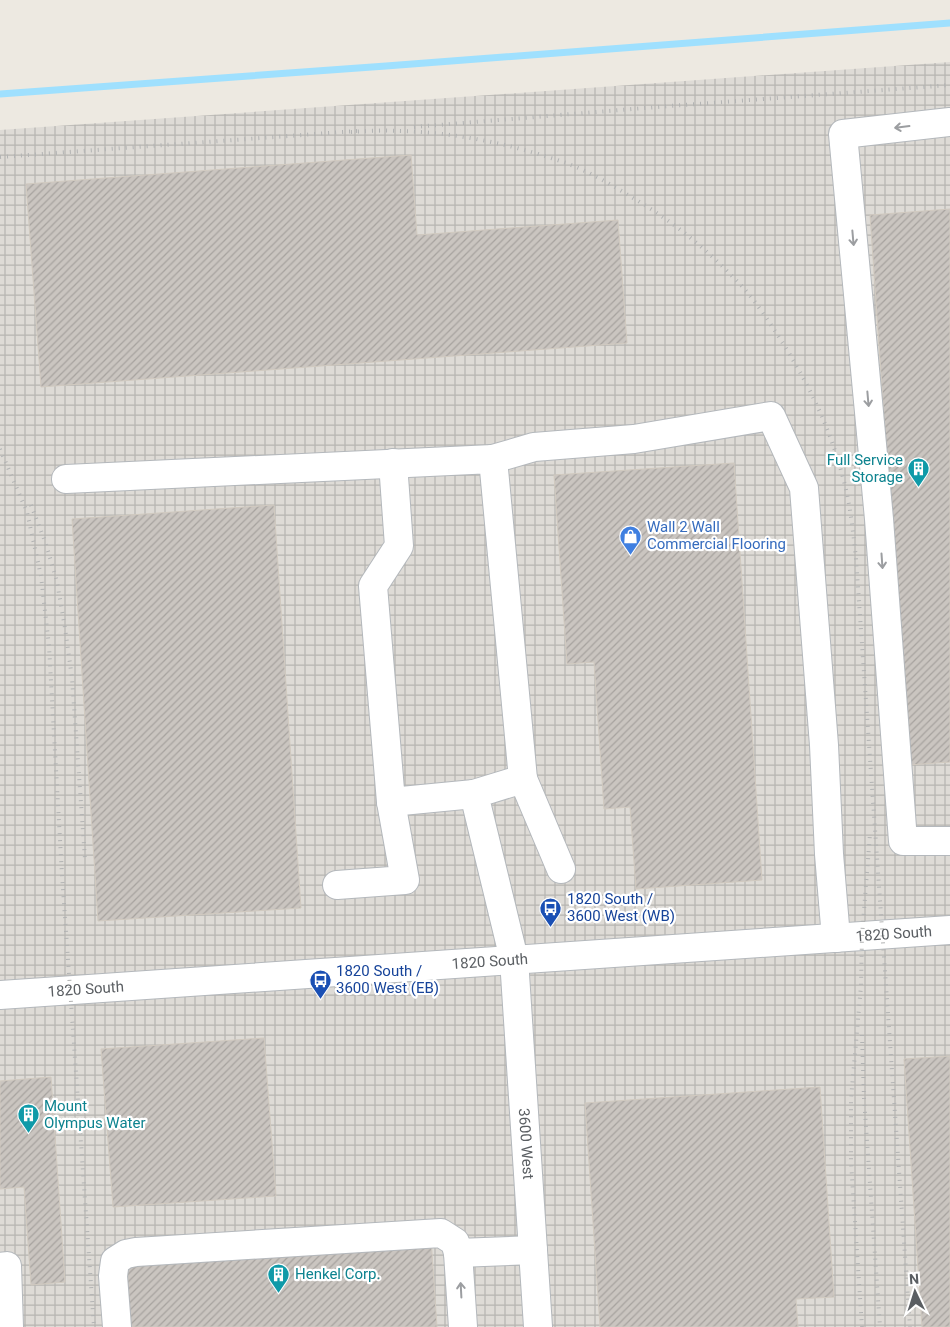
<svg xmlns="http://www.w3.org/2000/svg" width="950" height="1327" font-family="Roboto,sans-serif">
	<style>
		.industrial { fill: url(#industrial-grid) }
		.lines { fill: none; stroke-linecap: round; stroke-linejoin: round }
		.stream { stroke: #9fe0fe; stroke-width: 7 }
		.building { fill: url(#building-hatch); stroke: #d1cac0 }
		.minor-casing { stroke: #b4b8bc; stroke-width: 30 }
		.minor { stroke: #fff; stroke-width: 28 }
		.rail { stroke: #b2b3b3; stroke-width: 4; stroke-dasharray: 1 6; stroke-linecap: butt }
		.oneway { stroke: #9c9ea1 }
		.labels { text-anchor: middle; stroke-width: 4.5; stroke-linejoin: round; paint-order: stroke }
		.culture-label { font-size: 15px; fill: #0d838f; stroke: #fff; text-anchor: start }
		.shop-label { font-size: 15px; fill: #366cbe; stroke: #fff; text-anchor: start }
		.transit-label { font-size: 15px; fill: #164399; stroke: #fff; text-anchor: start }
		.street-label { font-size: 15px; fill: #5a5e62; stroke: #fff }
	</style>
	<defs>
		<pattern id="industrial-grid" width="8" height="8" patternUnits="userSpaceOnUse" patternTransform="scale(1.25)"><rect width="8" height="8" fill="#dedbd6"/><path d="M0 4h8M4 0v8" fill="none" stroke="#b7b5b1"/></pattern>
		<pattern id="building-hatch" width="6" height="6" patternUnits="userSpaceOnUse" patternTransform="scale(1.25)"><rect width="6" height="6" fill="#cac5c0"/><path d="M-1 1l2-2M0 6l6-6M5 7l2-2" fill="none" stroke="#a7a39f"/></pattern>
	</defs>
	<rect width="100%" height="100%" fill="#ede9e1"/>
	<!-- industrial -->
	<polygon class="industrial" points="950,62 950,1327 0,1327 0,130"/>
	<g class="lines">
		<!-- stream -->
		<polyline class="stream" points="0,94 386,66 950,23"/>
	</g>
	<!-- building -->
	<g class="building">
		<polygon points="411,155 417,235 618,220 627,343 41,387 26,184"/>
		<polygon points="950,209 950,762 908,765 870,215"/>
		<polygon points="734,463 762,880 636,889 630,807 604,809 594,662 567,664 554,475"/>
		<polygon points="274,505 301,908 98,921 72,519"/>
		<polygon points="264,1038 276,1196 113,1207 101,1049"/>
		<polygon points="950,1056 950,1327 922,1327 904,1059"/>
		<polygon points="51,1077 65,1282 31,1285 24,1187 0,1189 0,1081"/>
		<polygon points="820,1087 834,1297 796,1299 798,1327 600,1327 585,1103"/>
		<polygon points="431,1238 437,1327 127,1327 122,1259"/>
	</g>
	<g class="lines">
		<defs>
			<g id="minor">
				<polyline points="950,122 843,134 879,519 903,841 950,841"/>
				<polyline points="493,459 534,447 634,439 771,416 804,488 824,745 829,854 836,938"/>
				<polyline points="393,463 399,546 373,586 391,802 474,794"/>
				<path id="s1" d="M 66,479 L 493,459 L 523,779 L 474,794 L 514,959 L 538,1327"/>
				<polyline points="523,779 561,869"/>
				<polyline points="337,885 405,880 391,802"/>
				<path id="s2" d="M 0,995 L 950,930"/>
				<polyline points="458,1253 463,1327"/>
				<polyline points="0,1267 7,1266 9,1327"/>
				<polyline points="117,1327 113,1276 115,1261 126,1254 136,1252 441,1233 455,1242 458,1253 533,1250"/>
			</g>
		</defs>
		<!-- minor casing -->
		<use href="#minor" class="minor-casing"/>
		<!-- minor -->
		<use href="#minor" class="minor"/>
		<!-- rail -->
		<g class="rail">
			<polyline points="414,127 657,107 950,85"/>
			<path d="M 351,132 C 366,131 382,130 397,131 C 454,132 512,144 566,163 C 590,172 612,185 633,198 C 669,219 702,245 731,275 C 748,291 762,311 775,331 C 804,375 828,422 842,474 C 850,502 853,530 856,559 L 910,1327"/>
			<polyline points="0,157 357,131"/>
			<polyline points="0,449 27,512 41,576 49,646 62,875 94,1327"/>
			<polyline points="31,505 46,544 57,582 65,628 72,678 85,859"/>
			<polyline points="862,1035 864,1098 880,1327"/>
			<polyline points="862,1327 851,1162 851,1099 861,986 862,936 870,834"/>
		</g>
	</g>
	<!-- one-way arrows -->
	<defs><path id="oneway-shaft" d="M-6 0H5M1.5-3L5.5 0L1.5 3" fill="none" stroke-width="1.6" stroke-linecap="round" stroke-linejoin="round" transform="scale(1.25)"/></defs>
	<g class="oneway">
		<use href="#oneway-shaft" transform="translate(902 127) rotate(173)"/>
		<use href="#oneway-shaft" transform="translate(853 238) rotate(85)"/>
		<use href="#oneway-shaft" transform="translate(868 399) rotate(85)"/>
		<use href="#oneway-shaft" transform="translate(882 561) rotate(86)"/>
		<use href="#oneway-shaft" transform="translate(461 1290) rotate(-93)"/>
	</g>
	<!-- icons -->
	<defs>
		<symbol id="building-pin" viewBox="-11 -11 22 30"><path d="M0 17L-7.5 6A9.5 9.5 0 1 1 7.5 6Z" fill="#0f9aa8" stroke="#fff"/><path d="M-4-6H4V6H1V3H-1V6H-4ZM-2.5-4.3h1.7v1.8h-1.7ZM.8-4.3h1.7v1.8H.8ZM-2.5-1h1.7V.8h-1.7ZM.8-1h1.7V.8H.8Z" fill="#fff"/></symbol>
		<symbol id="shop-pin" viewBox="-11 -11 22 30"><path d="M0 17L-7.5 6A9.5 9.5 0 1 1 7.5 6Z" fill="#3f7fe0" stroke="#fff"/><path d="M-5-2.5h2.3a2.7 3.5 0 0 1 5.4 0H5L5.5 6h-11ZM-1.5-2.5h3a1.5 2.3 0 0 0-3 0Z" fill="#fff"/></symbol>
		<symbol id="bus-pin" viewBox="-11 -11 22 30"><path d="M0 17L-7.5 6A9.5 9.5 0 1 1 7.5 6Z" fill="#1a4fb4" stroke="#fff"/><path d="M-5-6H5V4H4V6H2V4H-2V6H-4V4H-5ZM-3.5-4V0h7V-4ZM-3.5 1.2v1.5H-2V1.2ZM2 1.2v1.5H3.5V1.2Z" fill="#fff"/></symbol>
	</defs>
	<g fill-rule="evenodd">
		<use href="#building-pin" x="906" y="456" width="25" height="34"/>
		<use href="#shop-pin" x="618" y="524" width="25" height="34"/>
		<use href="#bus-pin" x="538" y="896" width="25" height="34"/>
		<use href="#bus-pin" x="308" y="968" width="25" height="34"/>
		<use href="#building-pin" x="16" y="1102" width="25" height="34"/>
		<use href="#building-pin" x="266" y="1262" width="25" height="34"/>
	</g>
	<g class="labels">
		<!-- culture labels -->
		<g class="culture-label">
			<text x="903" y="465" text-anchor="end">Full Service<tspan x="903" dy="17">Storage</tspan></text>
			<text x="44" y="1111">Mount<tspan x="44" dy="17">Olympus Water</tspan></text>
			<text x="295" y="1279">Henkel Corp.</text>
		</g>
		<!-- shop labels -->
		<g class="shop-label">
			<text x="647" y="532">Wall 2 Wall<tspan x="647" dy="17">Commercial Flooring</tspan></text>
		</g>
		<!-- transit labels -->
		<g class="transit-label">
			<text x="567" y="904">1820 South /<tspan x="567" dy="17">3600 West (WB)</tspan></text>
			<text x="336" y="976">1820 South /<tspan x="336" dy="17">3600 West (EB)</tspan></text>
		</g>
		<!-- street labels -->
		<g class="street-label">
			<text dy="5" stroke="none"><textPath href="#s2" startOffset="896">1820 South</textPath></text>
			<text dy="5" stroke="none"><textPath href="#s2" startOffset="491">1820 South</textPath></text>
			<text dy="5" stroke="none"><textPath href="#s2" startOffset="86">1820 South</textPath></text>
			<text dy="5" stroke="none"><textPath href="#s1" startOffset="1155">3600 West</textPath></text>
		</g>
	</g>
	<!-- north arrow -->
	<g transform="translate(915 1292) rotate(356)" stroke="#ffffff" stroke-width="4" paint-order="stroke">
	<path d="M0-4L9 19L0 12L-9 19Z" fill="#5a5e62"/>
	<text y="-8" font-size="14" font-weight="bold" text-anchor="middle" fill="#5a5e62">N</text>
	</g>
</svg>
